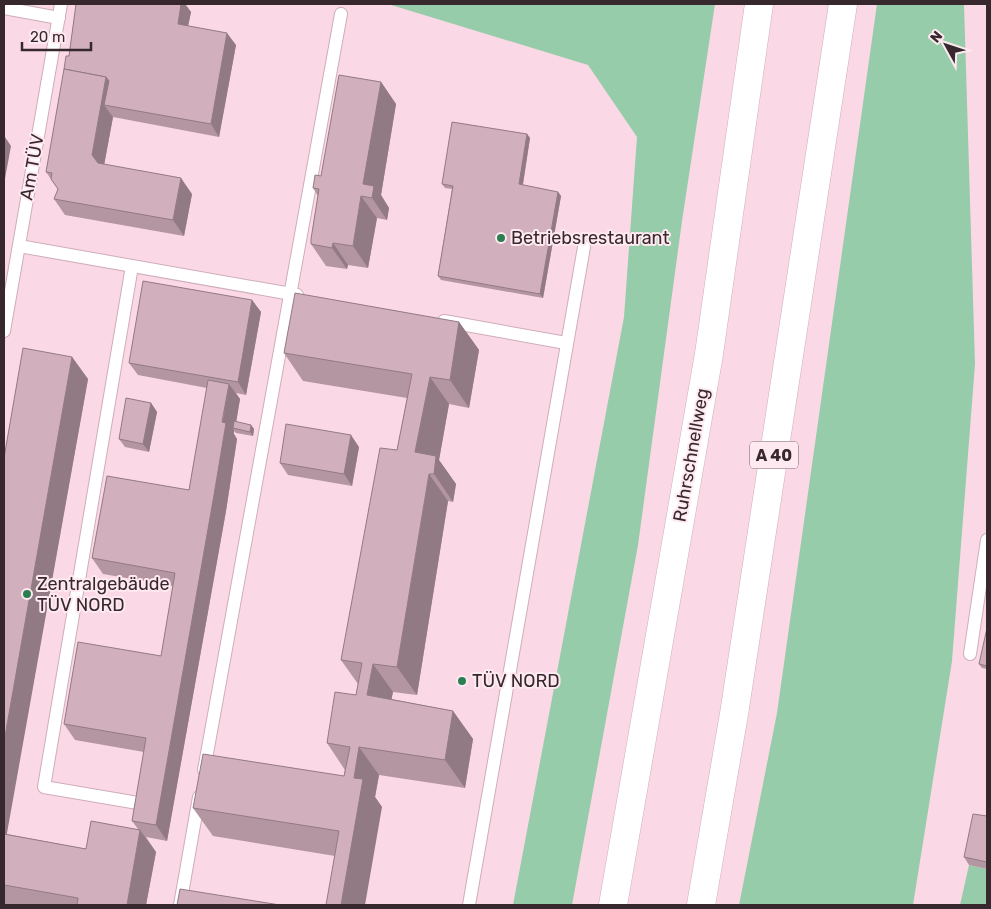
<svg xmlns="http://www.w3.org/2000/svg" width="991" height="909" font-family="Rubik,sans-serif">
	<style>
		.green { fill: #96cca9 }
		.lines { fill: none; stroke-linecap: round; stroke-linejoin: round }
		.lane-casing { stroke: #cfadba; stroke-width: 14 }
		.highway-casing { stroke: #cfadba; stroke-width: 29 }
		.lane { stroke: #fff; stroke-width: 12 }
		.highway { stroke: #fff; stroke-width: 28 }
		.wall { fill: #b496a2 }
		.shaded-wall { fill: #927a84 }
		.building { fill: #d1afbc; stroke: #927a84 }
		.poi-dot { fill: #2b7e50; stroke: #ffe9f1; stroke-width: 2 }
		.labels { text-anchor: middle; stroke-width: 4; stroke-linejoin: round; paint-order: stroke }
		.shield { fill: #ffe9f1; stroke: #726268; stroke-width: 1 }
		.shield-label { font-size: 16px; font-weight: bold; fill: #36282d }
		.street-label { font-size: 18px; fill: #36282d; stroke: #ffe9f1 }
		.poi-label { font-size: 18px; fill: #36282d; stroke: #ffe9f1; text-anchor: start }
	</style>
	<rect width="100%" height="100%" fill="#fbd8e5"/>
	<!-- green -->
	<g class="green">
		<polygon points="388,4 715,4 682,221 638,545 572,905 513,905 624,317 637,137 588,65"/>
		<polygon points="877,4 964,4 975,364 952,661 913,905 739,905 777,713"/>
		<polygon points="969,865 987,869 987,905 960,905"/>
	</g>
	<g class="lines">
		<defs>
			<g id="lane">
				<polyline points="4,8 59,18"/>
				<polyline points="19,246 297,295"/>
				<polyline points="132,266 44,787 138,803"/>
				<polyline points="444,321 566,343"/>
				<polyline points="4,331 61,4"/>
				<polyline points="970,654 987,540"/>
				<polyline points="204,770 341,14"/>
				<polyline points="180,905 199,797"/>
				<polyline points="469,905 584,247"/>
			</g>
			<g id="highway">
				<polyline points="613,905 709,354 759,4"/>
				<polyline points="701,905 734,714 843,4"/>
			</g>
		</defs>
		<!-- lane casing -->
		<use href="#lane" class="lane-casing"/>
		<!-- highway casing -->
		<use href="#highway" class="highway-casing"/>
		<!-- lane -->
		<use href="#lane" class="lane"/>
		<!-- highway -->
		<use href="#highway" class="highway"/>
	</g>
	<!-- wall -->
	<g class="wall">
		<polygon points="76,4 185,4 191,12 188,26 236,45 219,137 113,117 104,165 192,194 184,236 65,215 54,199 58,189 46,172 69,56"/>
		<polygon points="381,82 396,104 381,195 389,208 387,220 377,218 368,268 348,265 347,269 326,266 311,244 318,196 313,188"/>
		<polygon points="527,134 530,138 523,185 558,192 561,196 543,298 441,280 438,276 452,189 445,188 442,184"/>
		<polygon points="252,300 261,312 246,395 236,393 240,399 236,422 251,425 254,429 253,436 236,433 234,431 234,434 237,439 226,511 167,841 146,837 156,852 146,905 13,905 4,904 4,458 72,357 88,379 6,834 86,849 138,829 132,821 144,752 75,740 64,724 161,656 173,586 103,574 92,558 189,490 207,388 138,375 129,363"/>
		<polygon points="459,322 479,350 469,408 449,404 439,460 456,484 453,502 448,501 417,695 393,692 391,699 453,711 473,739 465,788 379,775 375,797 382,807 335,856 213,836 193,808 344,776 345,770 327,743 356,695 358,684 341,660 397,450 407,398 303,381 284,353"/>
		<polygon points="151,403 157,412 149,452 125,447 119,439"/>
		<polygon points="359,447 352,486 288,475 280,463"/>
		<polygon points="987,628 987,669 982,668 979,664"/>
		<polygon points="987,816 987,869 969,865 964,857"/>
	</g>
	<!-- shaded-wall -->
	<g class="shaded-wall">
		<polygon points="181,4 185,4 191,12 186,36 178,24"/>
		<polygon points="227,33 236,45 219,137 211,124"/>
		<polygon points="106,77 117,93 104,105 113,117 103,171 92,155"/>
		<polygon points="381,82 396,104 381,195 389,208 387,220 372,198 363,184"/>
		<polygon points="527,134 530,138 522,189 519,184"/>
		<polygon points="5,137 11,146 4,184 4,144"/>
		<polygon points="181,178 192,194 184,236 173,220"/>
		<polygon points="558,192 561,196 543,298 540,294"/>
		<polygon points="361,196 377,218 368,268 353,246"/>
		<polygon points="333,243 348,265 347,269 332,248"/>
		<polygon points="252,300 261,312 246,395 238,382"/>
		<polygon points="459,322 479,350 469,408 450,380"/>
		<polygon points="72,357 88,379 4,850 4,742"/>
		<polygon points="430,377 449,404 439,460 456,484 453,502 434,474 415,452"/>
		<polygon points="229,384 240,399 235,429 233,428 234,431 234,434 237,439 226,511 167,841 156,825"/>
		<polygon points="151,403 157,412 149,452 143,444"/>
		<polygon points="251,425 254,429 253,436 250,432"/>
		<polygon points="351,435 359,447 352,486 344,474"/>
		<polygon points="429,474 448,501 417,695 397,667"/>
		<polygon points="373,664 393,692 387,722 367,695"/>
		<polygon points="453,711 473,739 465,788 445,760"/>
		<polygon points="359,747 379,775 375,797 382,807 365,905 341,905 354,778"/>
		<polygon points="140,830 156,852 146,905 127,905"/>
	</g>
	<!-- building -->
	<g class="building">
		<polygon points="76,4 181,4 178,24 227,33 211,124 104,105 109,81 106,77 64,69 66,56 69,56"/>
		<polygon points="64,69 106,77 92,155 98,163 181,178 173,220 54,199 58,189 51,179 52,173 46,172"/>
		<polygon points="339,75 381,82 363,184 374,186 372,198 361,196 353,246 333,243 332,248 311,244 311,239 319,189 313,188 315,175 321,176"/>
		<polygon points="452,122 527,134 519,184 558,192 540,294 438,276 453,186 442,184"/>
		<polygon points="143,281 252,300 238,382 129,363"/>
		<polygon points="295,293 459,322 450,380 430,377 415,452 436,456 434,474 429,474 397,667 373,664 367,695 453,711 445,760 359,747 354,778 363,779 341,905 326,905 339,831 193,808 203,754 344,776 350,747 327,743 335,692 356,695 362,663 341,660 380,448 397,450 412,374 284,353"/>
		<polygon points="23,348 72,357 4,742 4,458"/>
		<polygon points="208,380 229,384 222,422 226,423 214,495 156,825 132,821 146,738 64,724 78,642 161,656 175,573 92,558 107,476 189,490"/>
		<polygon points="126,398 151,403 143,444 119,439"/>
		<polygon points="234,421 251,425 250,432 233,428"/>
		<polygon points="286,424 351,435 344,474 280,463"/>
		<polygon points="987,628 987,666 979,664"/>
		<polygon points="973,814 987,816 987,862 964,857"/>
		<polygon points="91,821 140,830 127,905 77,905 78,898 4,885 4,834 86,849"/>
		<polygon points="180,889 280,905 177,905"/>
	</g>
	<!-- markers -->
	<g class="poi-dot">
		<circle cx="501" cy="238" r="5"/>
		<circle cx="27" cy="594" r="5"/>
		<circle cx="462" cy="681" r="5"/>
	</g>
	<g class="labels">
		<!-- shield labels -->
		<rect class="shield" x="750" y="441.5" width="48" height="27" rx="4"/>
		<g class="shield-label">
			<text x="774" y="461">A 40</text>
		</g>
		<!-- street labels -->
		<g class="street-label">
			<text transform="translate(32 167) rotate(-80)" y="6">Am TÜV</text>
			<text transform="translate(691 455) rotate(-80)" y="6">Ruhrschnellweg</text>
		</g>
		<!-- poi labels -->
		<g class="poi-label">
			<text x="511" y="244">Betriebsrestaurant</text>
			<text x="37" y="590">Zentralgebäude<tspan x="37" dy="21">TÜV NORD</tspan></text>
			<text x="472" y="687">TÜV NORD</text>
		</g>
	</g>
	<!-- border -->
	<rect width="991" height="909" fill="none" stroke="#36282d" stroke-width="10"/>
	<!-- north arrow -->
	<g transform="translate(946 45) rotate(310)" stroke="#ffe9f1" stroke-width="4" paint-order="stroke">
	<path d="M0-4L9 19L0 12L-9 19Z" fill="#36282d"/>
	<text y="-8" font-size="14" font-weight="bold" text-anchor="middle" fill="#36282d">N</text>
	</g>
	<!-- scale -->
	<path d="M22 42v8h69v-8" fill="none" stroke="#36282d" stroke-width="2.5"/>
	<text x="30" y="42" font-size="15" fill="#36282d" stroke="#ffe9f1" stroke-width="4" paint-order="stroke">20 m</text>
</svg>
